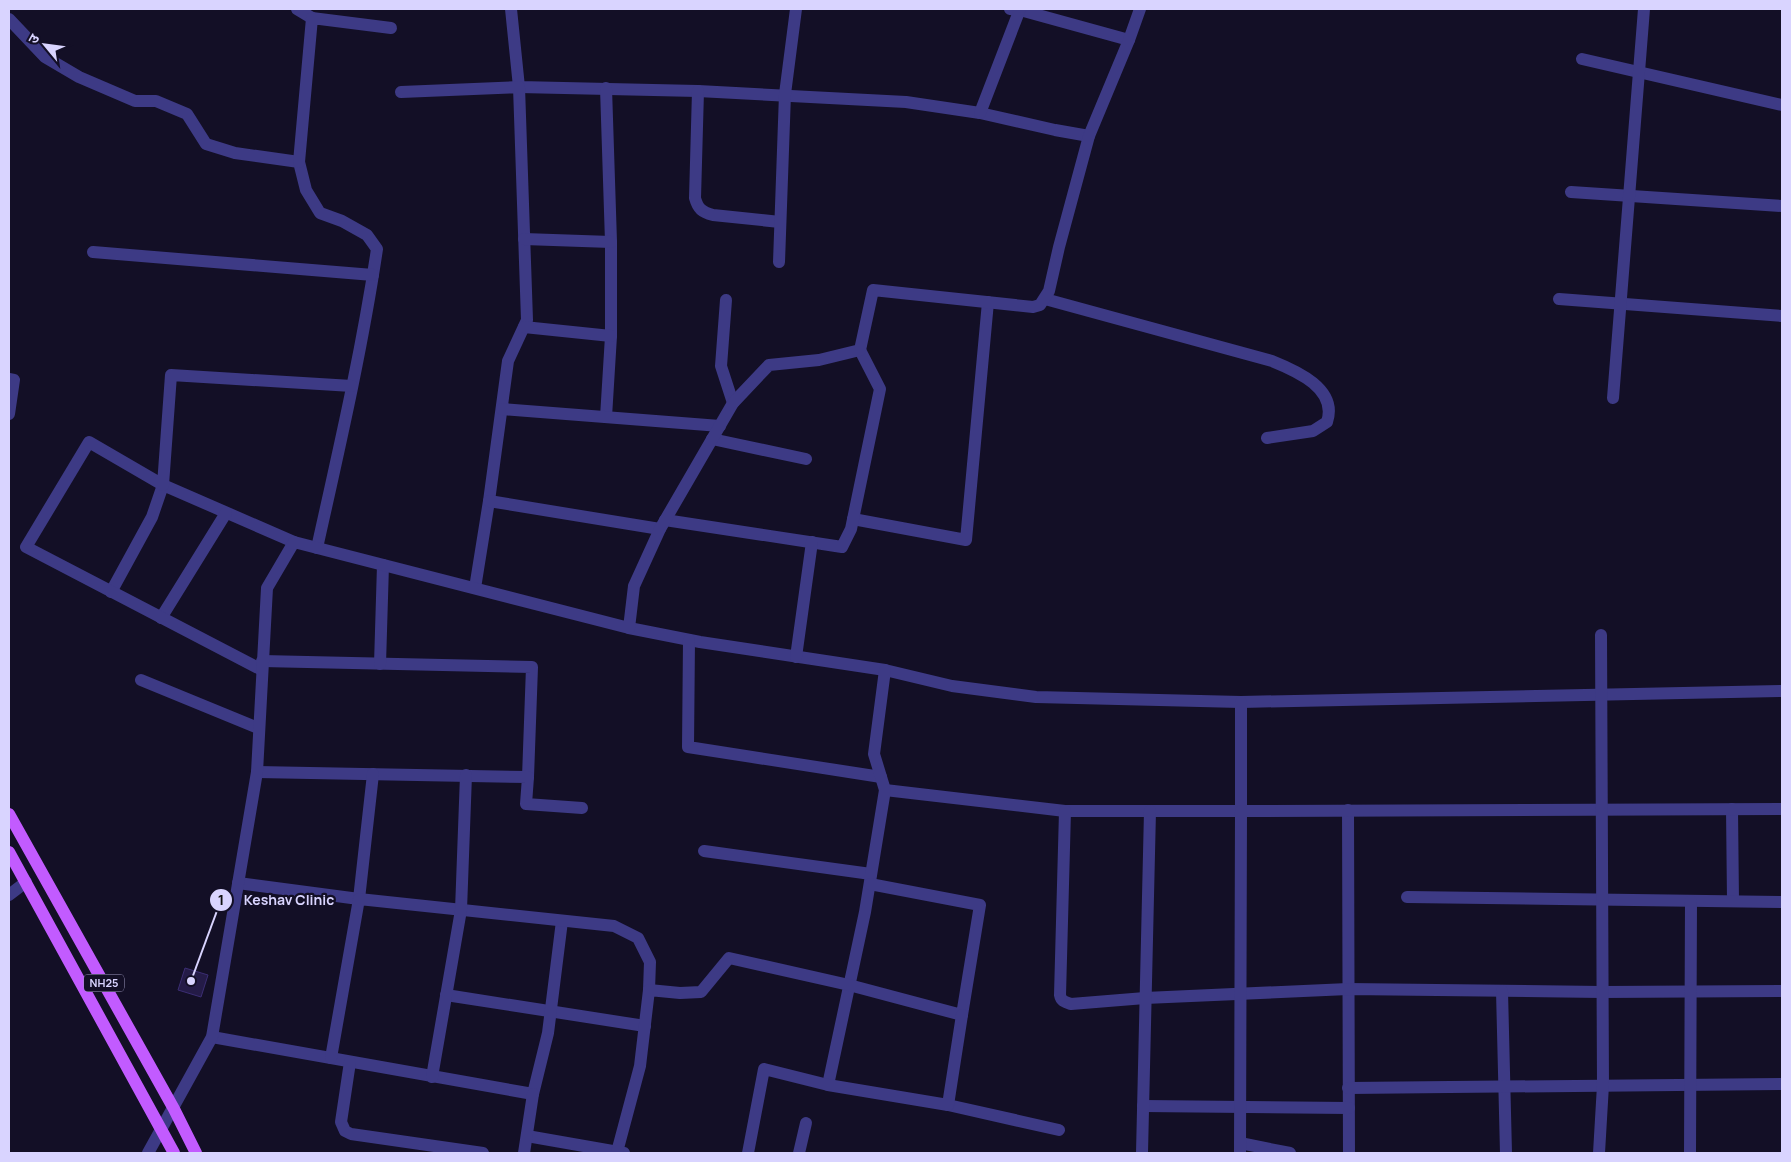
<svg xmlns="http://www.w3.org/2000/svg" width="1791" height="1162" font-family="Manrope,'Noto Sans Devanagari',sans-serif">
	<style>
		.building { fill: #241b47; stroke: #3b2d73 }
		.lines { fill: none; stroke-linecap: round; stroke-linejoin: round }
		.minor { stroke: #3d3a85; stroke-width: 12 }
		.major { stroke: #c25bff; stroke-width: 12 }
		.labels { text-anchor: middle; stroke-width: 4.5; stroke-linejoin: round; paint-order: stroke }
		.shield { fill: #130f26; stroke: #9e99be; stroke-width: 1 }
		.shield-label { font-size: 11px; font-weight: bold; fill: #d9d4ff }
		.leader { fill: none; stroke: #d9d4ff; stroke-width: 2 }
		.callout-dot { fill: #d9d4ff; stroke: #130f26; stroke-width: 2 }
		.mark-label { font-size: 15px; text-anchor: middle; font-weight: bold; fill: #111 }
		.callout-label { font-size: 14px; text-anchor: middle; font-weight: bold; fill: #d9d4ff; stroke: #130f26; stroke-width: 4.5; stroke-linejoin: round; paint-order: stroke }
	</style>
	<rect width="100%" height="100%" fill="#130f26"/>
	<!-- building -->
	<polygon class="building" points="185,968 208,975 201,997 178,990"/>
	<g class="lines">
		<!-- minor -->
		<g class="minor">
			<polyline points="297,9 312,18"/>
			<polyline points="511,9 519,87 698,91 906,102 980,113 1055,130 1089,136"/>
			<polyline points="1010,9 1020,10 1129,40"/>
			<path d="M 9,19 L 45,57 L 79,77 L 135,101 L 156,101 L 187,114 L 206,144 L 235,153 L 299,162 L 306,190 L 320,213 L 342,221 L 367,235 L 377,249 C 362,350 339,449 317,548"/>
			<polyline points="1582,59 1782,105"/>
			<polyline points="606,88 611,242 611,336 606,417"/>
			<path d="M 698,91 L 695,198 C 698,209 702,212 713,215 L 780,222"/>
			<polyline points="401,92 519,87 527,320 508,361 489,501 475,588"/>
			<polyline points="980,113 1020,9"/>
			<polyline points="299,162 312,18 391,28"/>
			<polyline points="1571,192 1782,206"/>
			<polyline points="524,239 611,242"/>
			<polyline points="93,252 373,275"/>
			<polyline points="779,262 785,94 796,9"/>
			<path d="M 1045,299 L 1272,361 C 1297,371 1338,389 1327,422 L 1313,431 L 1267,438"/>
			<polyline points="1559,299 1782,316"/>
			<polyline points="726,300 721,366 733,403"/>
			<polyline points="524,327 611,336"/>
			<polyline points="9,379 14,380 9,414"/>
			<polyline points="1613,398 1644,9"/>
			<polyline points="502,409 720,426"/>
			<polyline points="712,439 806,459"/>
			<polyline points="489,501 660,529"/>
			<polyline points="853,519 966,540 988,302"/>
			<polyline points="665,520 842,547 851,529 880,389 860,350"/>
			<polyline points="111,592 152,517 163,485 294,542"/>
			<polyline points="161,618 226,513"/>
			<polyline points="629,628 700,642 885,670 952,686 1036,697 1241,702 1782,691"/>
			<polyline points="689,640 688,747 881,777"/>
			<polyline points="796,657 812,542"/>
			<polyline points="262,661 532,667 528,777"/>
			<polyline points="380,664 383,565"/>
			<polyline points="262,670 26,547 89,442 163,485 171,375 352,386"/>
			<polyline points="141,680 258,728"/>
			<polyline points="257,772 528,777 526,804 582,808"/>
			<polyline points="885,790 1065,811 1241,811 1241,702"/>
			<polyline points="1732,809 1733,901"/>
			<polyline points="1348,810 1349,1153"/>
			<path d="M 1065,811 L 1060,995 C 1061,1001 1065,1002 1071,1004 L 1145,998 L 1348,989 L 1602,992 L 1782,991"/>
			<polyline points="704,851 871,874"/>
			<polyline points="238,883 359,899 373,774"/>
			<polyline points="9,895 26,882"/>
			<polyline points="1407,897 1782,902"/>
			<polyline points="1502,991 1506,1153"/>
			<polyline points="446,995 645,1026"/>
			<polyline points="212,1037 533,1094 548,1033 562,921"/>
			<polyline points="331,1058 359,899 614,926 638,938 650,962 649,990"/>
			<polyline points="350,1062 341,1122 345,1131 351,1134 483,1153"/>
			<polyline points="432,1077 461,910 466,775"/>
			<polyline points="828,1085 865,912 885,790 874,754 885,670"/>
			<polyline points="1348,1088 1782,1084"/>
			<polyline points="948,1105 1059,1130"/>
			<polyline points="1143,1106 1349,1108"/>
			<polyline points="527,1136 624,1153"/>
			<polyline points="1240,1143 1290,1153"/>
			<polyline points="617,1152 640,1066 649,990 680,993 701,992 729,958 849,985 962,1015 980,905 870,884"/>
			<polyline points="148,1153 212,1037 257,772 267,588 294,542 629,628 634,586 660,529 733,403 769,365 819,360 860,350 873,290 1033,307 1040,305 1049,291 1059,247 1089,136 1129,40 1140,9"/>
			<polyline points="524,1153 533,1094"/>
			<polyline points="748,1153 764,1069 828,1085 948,1105 962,1015"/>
			<polyline points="799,1153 806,1123"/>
			<polyline points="1142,1153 1150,811"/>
			<polyline points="1240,1153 1241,811 1782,809"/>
			<polyline points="1599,1153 1603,1085 1601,635"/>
			<polyline points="1690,1153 1691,901"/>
		</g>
		<!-- major -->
		<g class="major">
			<polyline points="9,814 174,1109 196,1153"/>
			<polyline points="9,852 174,1153"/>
		</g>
	</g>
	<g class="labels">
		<!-- shield labels -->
		<rect class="shield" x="84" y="974.5" width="40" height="17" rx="4"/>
		<g class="shield-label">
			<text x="104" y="987">NH25</text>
		</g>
	</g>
	<!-- callouts -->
	<path class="leader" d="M191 981L221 900"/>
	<g class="callout-dot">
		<circle cx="191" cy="981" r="5"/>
		<circle cx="221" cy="900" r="12"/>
	</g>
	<g class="mark-label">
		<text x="221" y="905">1</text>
	</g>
	<g class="callout-label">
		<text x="289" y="905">Keshav Clinic</text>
	</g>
	<!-- border -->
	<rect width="1791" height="1162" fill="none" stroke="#d9d4ff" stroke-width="20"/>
	<!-- north arrow -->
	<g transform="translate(45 45) rotate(299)" stroke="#130f26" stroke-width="4" paint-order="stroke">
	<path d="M0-4L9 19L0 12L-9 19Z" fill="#d9d4ff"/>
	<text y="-8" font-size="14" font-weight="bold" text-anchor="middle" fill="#d9d4ff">उ</text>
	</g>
</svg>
